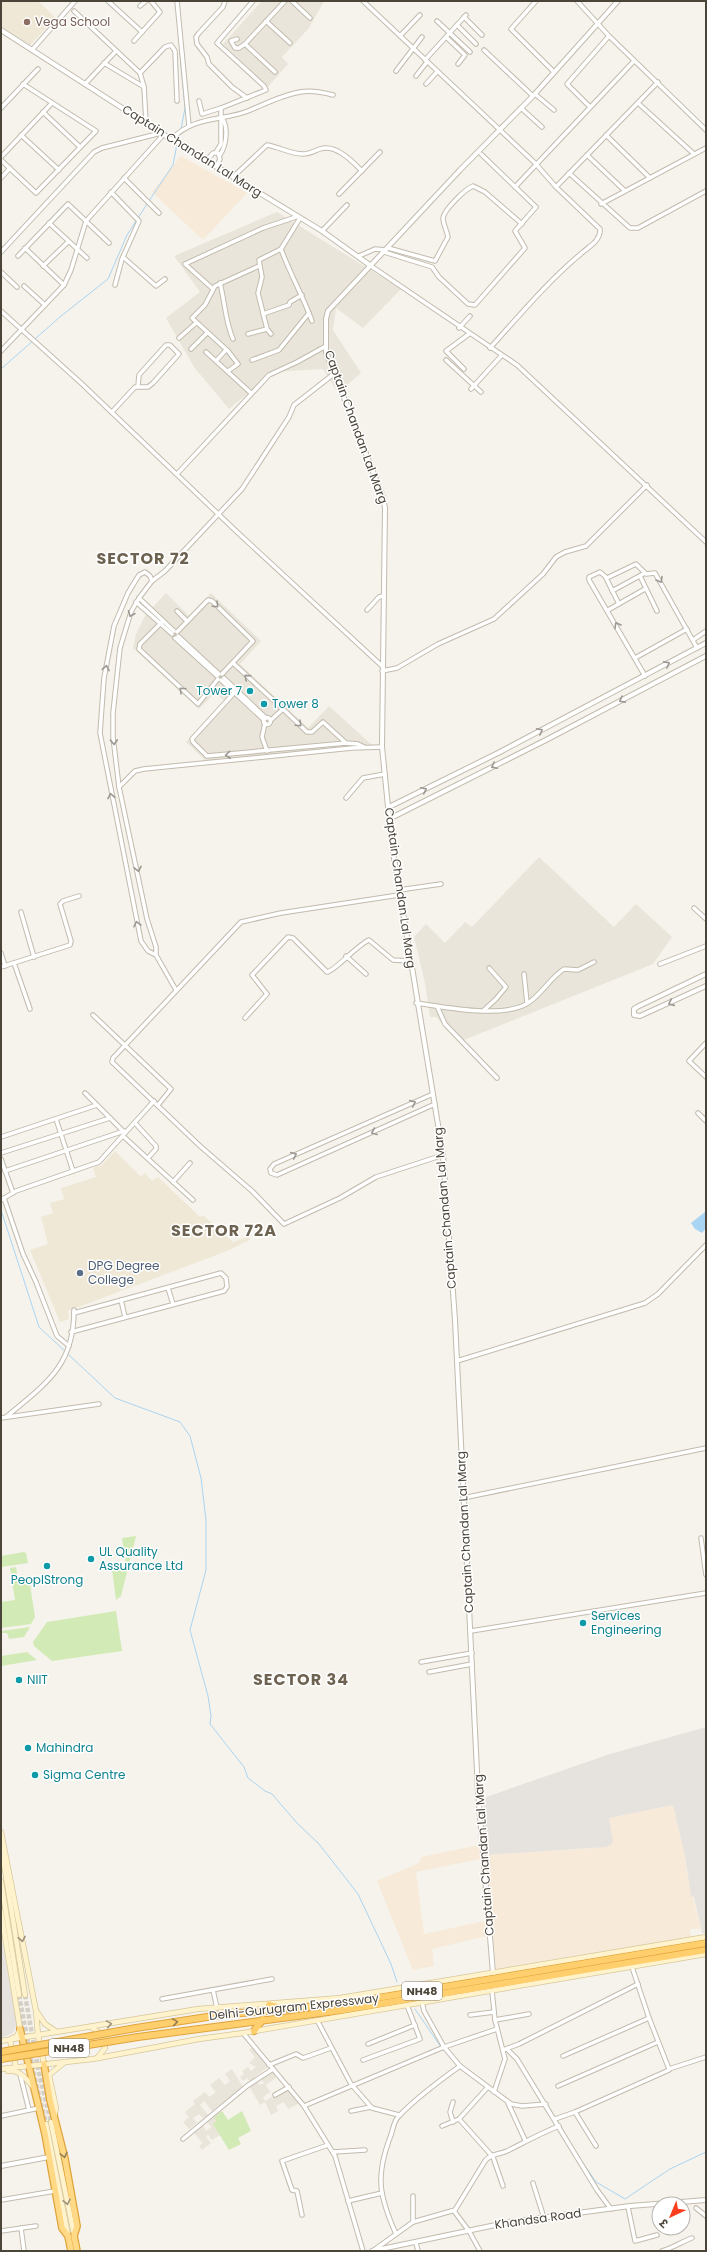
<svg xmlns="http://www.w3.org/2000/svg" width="707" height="2252" font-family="Poppins,'Noto Sans Devanagari',sans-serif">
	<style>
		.residential { fill: #eae5da }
		.commercial { fill: #f7ead8 }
		.industrial { fill: #e6e2dd }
		.education { fill: #efe8d6 }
		.green { fill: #d2eab5 }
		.water { fill: #a9d4f2 }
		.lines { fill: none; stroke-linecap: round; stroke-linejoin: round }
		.stream { stroke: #a9d4f2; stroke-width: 1 }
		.secondary-tunnel { stroke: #d4d0c8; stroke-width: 4.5; stroke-dasharray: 4.5 2; stroke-linecap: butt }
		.minor-casing { stroke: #c2bbae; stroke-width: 5.5 }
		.tertiary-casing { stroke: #c2bbae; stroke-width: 6 }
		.secondary-casing { stroke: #d6c79b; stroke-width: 6 }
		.trunk-casing { stroke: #e0a43c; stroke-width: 8 }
		.motorway-casing { stroke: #e0a43c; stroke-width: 8 }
		.minor { stroke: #fff; stroke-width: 3.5 }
		.tertiary { stroke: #fff; stroke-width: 4 }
		.secondary { stroke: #fff3cd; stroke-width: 4.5 }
		.trunk { stroke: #ffd985; stroke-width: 5.5 }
		.motorway { stroke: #ffcf6e; stroke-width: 6 }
		.motorway-bridge-casing { stroke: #e0a43c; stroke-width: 8; stroke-linecap: butt }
		.motorway-bridge { stroke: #ffcf6e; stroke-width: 6 }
		.oneway { stroke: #9c9892 }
		.oneway2 { stroke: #9c937c }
		.oneway3 { stroke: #937c4e }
		.oneway4 { stroke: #938057 }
		.education-dot { fill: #8d6e63; stroke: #fff; stroke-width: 1.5 }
		.culture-dot { fill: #0f9aa8; stroke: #fff; stroke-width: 1.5 }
		.service-dot { fill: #5c6f8a; stroke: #fff; stroke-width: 1.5 }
		.labels { text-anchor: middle; stroke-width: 3; stroke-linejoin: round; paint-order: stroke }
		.shield { fill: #fff; stroke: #817c74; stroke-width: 1 }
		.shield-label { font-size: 11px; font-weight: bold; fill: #4b4439 }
		.education-label { font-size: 12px; fill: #785e54; stroke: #fff; text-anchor: start }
		.street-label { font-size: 12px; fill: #4b4439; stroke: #fff }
		.culture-label { font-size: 12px; fill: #0d838f; stroke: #fff; text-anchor: start }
		.service-label { font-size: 12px; fill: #4e5e75; stroke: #fff; text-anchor: start }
		.district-label { font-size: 16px; font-weight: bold; letter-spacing: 1px; fill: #6e6250; stroke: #fff }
	</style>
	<rect width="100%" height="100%" fill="#f6f3ec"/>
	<!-- residential -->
	<g class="residential">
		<polygon points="262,1 324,1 309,28 282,57 288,64 268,87 223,44"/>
		<polygon points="277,212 401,289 363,328 336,308 333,330 361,373 338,393 323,369 274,372 229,409 194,367 166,318 200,292 174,256"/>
		<polygon points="166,593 189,616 211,593 261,641 240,664 308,728 329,706 372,745 207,762 186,742 226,702 215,693 199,709 133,648 136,634 145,616"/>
		<polygon points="539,857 614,927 636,904 672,937 653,964 459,1042 436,1017 430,1017 425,983 414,937 426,924 445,943 465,922 472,927"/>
		<polygon points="253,2047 269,2066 250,2081 247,2078 243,2081 240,2077 244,2074 242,2071 248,2067 251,2071 256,2067 249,2063 255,2057 249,2050"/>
		<polygon points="232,2069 243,2087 212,2111 204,2101 200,2105 208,2115 203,2118 199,2114 193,2118 197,2123 189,2129 183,2122 189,2117 185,2112 195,2104 193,2101 205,2092 209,2097 216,2092 210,2085 219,2078 225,2085 230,2081 225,2074"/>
		<polygon points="271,2069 277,2077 266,2085 270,2092 263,2097 265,2101 288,2088 300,2103 288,2109 284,2102 276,2106 278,2111 271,2115 265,2102 260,2105 249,2086 256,2080 260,2085 264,2083 260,2077"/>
		<polygon points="221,2111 223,2113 218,2123 220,2135 212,2140 208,2135 206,2137 211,2143 202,2150 199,2146 203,2143 193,2132 203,2125 206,2131 211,2127 207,2122"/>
	</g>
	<!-- commercial -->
	<g class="commercial">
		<polygon points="181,156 247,193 203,240 152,192"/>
		<polygon points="673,1805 685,1856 687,1874 701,1929 690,1929 691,1937 496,1969 486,1855 596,1848 610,1824 609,1818"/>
		<polygon points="479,1845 480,1859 416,1872 424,1934 485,1921 487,1936 432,1949 434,1966 413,1970 377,1881 419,1863 421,1857"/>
	</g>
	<!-- industrial -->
	<g class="industrial">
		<polygon points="706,1727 706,1933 702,1933 694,1897 691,1896 685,1856 673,1805 609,1818 613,1842 611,1845 606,1847 486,1855 483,1798 610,1754"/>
		<polygon points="1,1934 17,2025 13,2033 1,2038"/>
	</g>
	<!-- education -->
	<g class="education">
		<polygon points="1,1 38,1 56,18 30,45 1,26"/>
		<polygon points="115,1151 141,1177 145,1173 152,1181 158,1177 200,1217 203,1215 233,1242 248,1236 250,1240 227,1251 68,1311 69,1319 60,1322 30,1250 48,1244 41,1217 53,1213 50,1203 64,1199 61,1188 96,1177 93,1168 99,1165 101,1166"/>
	</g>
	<!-- green -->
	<g class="green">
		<polygon points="136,1536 121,1596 116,1600 112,1569 125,1567 126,1565 122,1538"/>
		<polygon points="24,1552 26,1553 28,1563 1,1567 1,1556"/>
		<polygon points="16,1567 18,1579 29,1578 35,1617 31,1624 1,1628 1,1602 15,1600 10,1568"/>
		<polygon points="116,1611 122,1651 52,1661 34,1646 33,1642 47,1622"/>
		<polygon points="30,1627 24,1637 9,1639 7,1633 1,1633 1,1631"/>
		<polygon points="27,1652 37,1660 1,1666 1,1656"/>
		<polygon points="222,2111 228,2120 242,2111 251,2131 238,2138 241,2144 229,2150 213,2124 217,2121 214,2118"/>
	</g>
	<!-- water -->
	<polygon class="water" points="705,1212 706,1228 702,1233 695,1229 691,1223"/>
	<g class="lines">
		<!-- stream -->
		<g class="stream">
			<polyline points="180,53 185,108 181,129"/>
			<polyline points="178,141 179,134"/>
			<polyline points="149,201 173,165 177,144"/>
			<polyline points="138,218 147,204"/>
			<polyline points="1,369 61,316 108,279 127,235 136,221"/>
			<polyline points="1,1210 39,1327 115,1398 180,1422 190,1436 201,1478 206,1520 206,1570 190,1630 208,1696 211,1716 210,1724 244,1767 248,1778 265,1791 272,1794 297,1823 319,1844 358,1894 391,1964 397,1982"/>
			<polyline points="415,2009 441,2047"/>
			<polyline points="469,2071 487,2084"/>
			<polyline points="547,2104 564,2132"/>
			<polyline points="581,2160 596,2182 625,2199 670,2169 706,2152"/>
		</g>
		<!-- secondary-tunnel -->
		<g class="secondary-tunnel">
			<polyline points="19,1995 34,2075 46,2124"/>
			<polyline points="25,1995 39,2073 51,2122"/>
		</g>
		<defs>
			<g id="minor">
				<polyline points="108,1 142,32"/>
				<polyline points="177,1 189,126"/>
				<polyline points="225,1 223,7 199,33 196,37 197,44 207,57 209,64 232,87 247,98"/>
				<polyline points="292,1 310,18"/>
				<path d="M 363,1 L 535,163 L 556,187 L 600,229 C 601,240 590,246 583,252 C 549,280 520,315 490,348"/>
				<polyline points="536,1 511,29 554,72"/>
				<polyline points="577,1 609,36 706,130"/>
				<polyline points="140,6 146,1"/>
				<polyline points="74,11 140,73 144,87 146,122"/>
				<polyline points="464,17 482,35"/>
				<polyline points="266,21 290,43"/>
				<polyline points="437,21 470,52"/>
				<polyline points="457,25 476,44"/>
				<polyline points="400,36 420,15"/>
				<polyline points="446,37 465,55 458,64"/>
				<polyline points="237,39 231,41 235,48 239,48 245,44"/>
				<polyline points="134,41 160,12 151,1"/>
				<polyline points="32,50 75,1"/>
				<polyline points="484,50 533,96"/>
				<polyline points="425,60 466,15"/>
				<polyline points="104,63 144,87"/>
				<polyline points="396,71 422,37"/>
				<polyline points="275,72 245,44 285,1"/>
				<polyline points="140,73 165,47 171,45 175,51 177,101"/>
				<polyline points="416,76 427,62"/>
				<polyline points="85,84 116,51"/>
				<polyline points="426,84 437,72"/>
				<polyline points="535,94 554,110"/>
				<polyline points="199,101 202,114 221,108"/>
				<polyline points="638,103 694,154"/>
				<polyline points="590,107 567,84 609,36"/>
				<polyline points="1,108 38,69"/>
				<polyline points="521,108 542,127"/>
				<polyline points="43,112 80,147"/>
				<polyline points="21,135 59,170"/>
				<polyline points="606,135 650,178"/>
				<path d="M 172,139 C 193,116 223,121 248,111 C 265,104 282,95 300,92 C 311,90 322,92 333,95"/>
				<polyline points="216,152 221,144 221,108 266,90 264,86 217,43 253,1"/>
				<path d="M 220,155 C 226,146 229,128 222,118"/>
				<polyline points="587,155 625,191"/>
				<polyline points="1,157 52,103"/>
				<polyline points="1,160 36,193 96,131 23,84"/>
				<polyline points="207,160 213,153 218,153 220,159 216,167"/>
				<polyline points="569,173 630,228 638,228 706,191"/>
				<path d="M 233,177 L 267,145 C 279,147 291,154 303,154 C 310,154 314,151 320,149 C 336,144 352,161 362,171"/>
				<polyline points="1,178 10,168"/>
				<polyline points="124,178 159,213"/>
				<polyline points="515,187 634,61"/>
				<polyline points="556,187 658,82"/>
				<polyline points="111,192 139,221 122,259 115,285"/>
				<polyline points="339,194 380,152"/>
				<polyline points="601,204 706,148"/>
				<polyline points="49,223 87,258"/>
				<polyline points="322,231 347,205"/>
				<polyline points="25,248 64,285"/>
				<path d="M 388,248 L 435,261 L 448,237 C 447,231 443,224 443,218 C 444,210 465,189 473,186 L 485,192 L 522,224"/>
				<path d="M 281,249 C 290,274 303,296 312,321"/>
				<polyline points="1,252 94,152 102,148 161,133"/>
				<polyline points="384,252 432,267 439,277 468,304 475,305 525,248 515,231 536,207 481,154"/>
				<polyline points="18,256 68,204 109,243"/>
				<polyline points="359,256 375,249 386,250"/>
				<polyline points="123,257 156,286 165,279"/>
				<polyline points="43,266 68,242"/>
				<polyline points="371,266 517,365 706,542"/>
				<polyline points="1,272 17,287"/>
				<path d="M 220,283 C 225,302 225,321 233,339"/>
				<polyline points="24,286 45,305"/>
				<polyline points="213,289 185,264 263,228 296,217"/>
				<polyline points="1,311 81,383 236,531 382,666"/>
				<polyline points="263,314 289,305 290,302 302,295"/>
				<polyline points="459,328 470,316"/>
				<polyline points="248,334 267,329"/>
				<polyline points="271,334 267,329 258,293 262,277 259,260 281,249 300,218"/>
				<polyline points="179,338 196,323"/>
				<polyline points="191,349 207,333"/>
				<polyline points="1,351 64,285 71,270 86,221 164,134"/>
				<polyline points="206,352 251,393"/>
				<polyline points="252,360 279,350 309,313"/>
				<polyline points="446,360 481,392"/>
				<polyline points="216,361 226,350"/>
				<polyline points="464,369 446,351 469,334"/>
				<polyline points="228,371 238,364 228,351 192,318 205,305 215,286 259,266"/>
				<polyline points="471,389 502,355"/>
				<polyline points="112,412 135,387 148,387 153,383 179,354 170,345 166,345 139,375 138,386"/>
				<polyline points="177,474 269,375 297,362 326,346"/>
				<polyline points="640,576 657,611"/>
				<polyline points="606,578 619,604"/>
				<polyline points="152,581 165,571 242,489 289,417 294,405 335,373"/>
				<polyline points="612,591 645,573"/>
				<polyline points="139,598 174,631"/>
				<polyline points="136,602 172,634"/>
				<polyline points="367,610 379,597 383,596"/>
				<polyline points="608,610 645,589"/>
				<polyline points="177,611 187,621"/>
				<polyline points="163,621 140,644 139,649 198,704 218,679"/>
				<polyline points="177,632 208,600 212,601 253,641 222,674"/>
				<polyline points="178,636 219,674"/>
				<polyline points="175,638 217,676"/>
				<polyline points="693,640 706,631"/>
				<polyline points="635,658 687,629"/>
				<polyline points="233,663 283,709"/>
				<polyline points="382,671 397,668 438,644 494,619 543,574 556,557 565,552 586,546 647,485"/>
				<polyline points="645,676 589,580 589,577 600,572 607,578 636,564 646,574 655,573 697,648"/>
				<polyline points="224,678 266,718"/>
				<polyline points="221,680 264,720"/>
				<polyline points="234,693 192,739 193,742 207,756 346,743 358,744 364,747"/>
				<circle cx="267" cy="721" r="3.5"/>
				<polyline points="271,720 283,709 307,732 312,732 323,722 346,743"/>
				<polyline points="265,723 262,737 267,751"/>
				<polyline points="119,787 135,771 144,769 352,748 382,747"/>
				<polyline points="346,798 363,778 385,774"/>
				<polyline points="399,890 441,884"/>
				<polyline points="399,895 281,913 241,922 113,1058 112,1062 200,1146 252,1191 284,1224 340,1198 376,1177 443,1155"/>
				<polyline points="694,908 706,919"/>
				<polyline points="21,912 34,957"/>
				<polyline points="1,953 5,966"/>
				<polyline points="156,955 156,947 147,919 119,787 113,737 113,713 120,648 131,612 139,598 152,581 150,576 145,572 139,575 128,593 114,626 104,678 100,733 141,941 148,951 156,955 176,990"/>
				<polyline points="346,956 366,974"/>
				<polyline points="14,963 30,1009"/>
				<polyline points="660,964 706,946"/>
				<polyline points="1,967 70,945 71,941 60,904 63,901 79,896"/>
				<polyline points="524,974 527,1003"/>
				<path d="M 416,1003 C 445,1007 503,1019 528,1003 C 542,994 550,978 564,969 L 578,970 L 594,962"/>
				<polyline points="437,1006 445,1024 497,1078"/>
				<polyline points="484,1010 496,999 506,987 489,968"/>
				<polyline points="93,1015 171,1089 158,1105"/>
				<path d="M 245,1018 L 267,994 L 252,975 L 288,937 L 293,938 L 327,972 C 335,971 357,945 369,940 L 393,960 L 410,961"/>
				<polyline points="706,1043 689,1061 706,1077"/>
				<polyline points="85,1093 125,1133"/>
				<polyline points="433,1094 274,1164 270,1169 271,1173 277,1175 435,1104"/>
				<polyline points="698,1113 706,1121"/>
				<polyline points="56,1119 73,1171"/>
				<polyline points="135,1123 156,1146 156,1149 148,1158"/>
				<polyline points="123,1136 193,1200"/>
				<polyline points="1,1137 97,1105"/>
				<polyline points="1,1153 110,1118"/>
				<polyline points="1,1159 13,1193"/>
				<polyline points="5,1171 124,1131"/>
				<polyline points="173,1182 190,1163"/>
				<polyline points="4,1198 23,1254 36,1282 57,1336 69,1346"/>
				<polyline points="1,1200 16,1191 99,1162 154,1101"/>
				<polyline points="168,1288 173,1304"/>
				<polyline points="121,1300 125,1317"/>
				<polyline points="71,1332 224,1291 227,1287 226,1278 221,1273 74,1313"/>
				<polyline points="457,1361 645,1303 658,1294 706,1245"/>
				<path d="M 6,1417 C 45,1384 74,1367 74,1310"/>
				<polyline points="1,1418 99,1404"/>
				<polyline points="463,1498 706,1448"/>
				<polyline points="701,1538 706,1575"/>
				<polyline points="471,1631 706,1593"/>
				<polyline points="421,1662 472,1653"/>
				<polyline points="429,1672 472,1664"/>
				<polyline points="632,1967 649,2018 669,2069 706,2057"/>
				<polyline points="213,1990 217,2008"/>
				<polyline points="492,1991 495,2020 505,2059 494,2092"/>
				<polyline points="162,1999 272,1979"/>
				<polyline points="422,2002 424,2011 444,2047 460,2066 511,2104 522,2106 546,2104"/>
				<polyline points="470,2015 494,2012"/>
				<polyline points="317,2020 351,2084 372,2108 399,2115"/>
				<polyline points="495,2020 529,2014"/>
				<polyline points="243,2033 304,2106 335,2156 363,2251"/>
				<polyline points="368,2044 415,2025"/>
				<polyline points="507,2049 517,2059 597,2190 611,2209"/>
				<polyline points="503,2050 519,2044 638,1984"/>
				<polyline points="563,2056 649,2018"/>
				<polyline points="363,2060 420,2039 407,2005"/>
				<polyline points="269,2065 296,2054 303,2058 331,2048"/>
				<polyline points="20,2074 29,2110"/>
				<polyline points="558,2086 658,2042"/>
				<polyline points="275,2095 289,2087"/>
				<polyline points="453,2102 450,2112 453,2122"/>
				<polyline points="508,2103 525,2140"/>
				<polyline points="304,2106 444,2047 497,2029"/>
				<polyline points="351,2111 371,2107"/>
				<polyline points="575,2112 596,2146"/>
				<polyline points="1,2116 39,2108"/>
				<polyline points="459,2119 493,2157 503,2186"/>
				<polyline points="555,2119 575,2112 669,2070"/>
				<polyline points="442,2126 459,2119 488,2087"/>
				<polyline points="183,2139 247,2086 273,2069"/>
				<polyline points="333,2152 365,2150"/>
				<polyline points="533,2183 544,2218"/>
				<polyline points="1,2200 55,2191"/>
				<polyline points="348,2201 382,2193"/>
				<polyline points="628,2207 635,2241 657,2235"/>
				<polyline points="696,2208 706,2216"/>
				<polyline points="454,2211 469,2231 480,2251"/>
				<polyline points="302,2215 297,2191 292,2190 282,2161 328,2145"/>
				<polyline points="413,2222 413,2196"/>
				<polyline points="21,2228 24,2251"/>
				<polyline points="1,2231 36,2226"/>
				<path d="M 396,2234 C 379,2196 375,2176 391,2135 C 393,2129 394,2120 399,2116 C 417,2097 439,2081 460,2066"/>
				<polyline points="416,2243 418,2251"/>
				<path d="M 374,2250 L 413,2222 L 455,2210 L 485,2161 C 491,2153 499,2155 507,2151 C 525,2142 541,2133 559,2126"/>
				<path d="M 662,2251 C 673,2248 681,2242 692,2238"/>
			</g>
			<g id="tertiary">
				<polyline points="1,30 161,133 322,231 371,266"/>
				<polyline points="389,807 498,753 706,643"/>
				<polyline points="389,819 546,740 706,656"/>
				<polyline points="706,974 637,1007 634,1009 634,1015 640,1016 706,986"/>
				<polyline points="493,1973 478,1792 455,1320 443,1155 392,846 382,747 385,508 383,497 326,352 326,319 328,311 460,170 533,96 618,1"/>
				<polyline points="1,2166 49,2157"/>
				<polyline points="372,2251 510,2222 630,2206 706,2200"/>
			</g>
			<g id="secondary">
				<polyline points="1,1832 36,2011 38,2035 44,2064"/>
				<polyline points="1,1845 25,1995"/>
				<polyline points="1,1881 19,1995"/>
				<polyline points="1,1912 20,2029 17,2036 12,2038"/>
				<polyline points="37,2012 45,2024 57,2032"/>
				<polyline points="91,2027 104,2036 105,2048 98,2057"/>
				<polyline points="10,2040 16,2067"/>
				<polyline points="1,2041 198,2009 340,1998 706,1937"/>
				<polyline points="1,2069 93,2059 199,2039 243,2033 706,1954"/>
				<path d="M 8,2071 C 20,2069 27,2080 34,2088"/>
				<polyline points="54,2117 56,2108 49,2075 65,2062"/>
				<polyline points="51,2122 74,2234"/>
				<polyline points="46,2124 68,2235"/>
			</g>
			<g id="trunk">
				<polyline points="20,2029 45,2134 62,2228 68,2236 71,2251"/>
				<polyline points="44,2064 50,2100 65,2159 77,2226 74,2236 77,2251"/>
			</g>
			<g id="motorway">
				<polyline points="269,2005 281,2008"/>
				<polyline points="136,2028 220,2015 341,2004 706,1943"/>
				<polyline points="254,2031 263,2019"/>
				<polyline points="138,2037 343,2010 706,1950"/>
			</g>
		</defs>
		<!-- minor casing -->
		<use href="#minor" class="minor-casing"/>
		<!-- tertiary casing -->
		<use href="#tertiary" class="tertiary-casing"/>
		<!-- secondary casing -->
		<use href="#secondary" class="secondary-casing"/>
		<!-- trunk casing -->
		<use href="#trunk" class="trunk-casing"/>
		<!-- motorway casing -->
		<use href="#motorway" class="motorway-casing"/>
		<!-- minor -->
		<use href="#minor" class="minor"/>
		<!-- tertiary -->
		<use href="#tertiary" class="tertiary"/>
		<!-- secondary -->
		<use href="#secondary" class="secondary"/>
		<!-- trunk -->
		<use href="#trunk" class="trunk"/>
		<!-- motorway -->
		<use href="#motorway" class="motorway"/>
		<defs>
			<g id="motorway-bridge">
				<polyline points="1,2052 136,2028"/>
				<polyline points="1,2059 138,2037"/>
			</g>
		</defs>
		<!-- motorway-bridge casing -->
		<use href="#motorway-bridge" class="motorway-bridge-casing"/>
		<!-- motorway-bridge -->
		<use href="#motorway-bridge" class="motorway-bridge"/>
	</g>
	<!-- one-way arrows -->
	<defs><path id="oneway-chevron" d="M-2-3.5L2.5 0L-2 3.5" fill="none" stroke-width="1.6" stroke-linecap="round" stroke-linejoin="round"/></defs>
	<g class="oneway">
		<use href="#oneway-chevron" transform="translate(660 580) rotate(60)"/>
		<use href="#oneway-chevron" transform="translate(216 605) rotate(43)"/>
		<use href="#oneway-chevron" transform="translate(131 614) rotate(113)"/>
		<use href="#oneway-chevron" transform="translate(617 625) rotate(-120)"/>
		<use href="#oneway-chevron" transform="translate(667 664) rotate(-28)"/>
		<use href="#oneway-chevron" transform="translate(106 668) rotate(-79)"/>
		<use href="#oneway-chevron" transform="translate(247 677) rotate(-138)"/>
		<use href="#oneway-chevron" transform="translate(182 690) rotate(-137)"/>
		<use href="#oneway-chevron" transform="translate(622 700) rotate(152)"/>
		<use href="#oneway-chevron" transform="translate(299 724) rotate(43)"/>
		<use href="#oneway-chevron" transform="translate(540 731) rotate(-28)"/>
		<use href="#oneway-chevron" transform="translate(114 742) rotate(87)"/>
		<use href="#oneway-chevron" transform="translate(228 755) rotate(174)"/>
		<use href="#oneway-chevron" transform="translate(494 766) rotate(153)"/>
		<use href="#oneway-chevron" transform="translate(424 790) rotate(-26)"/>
		<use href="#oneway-chevron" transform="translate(111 796) rotate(-101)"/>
		<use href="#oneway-chevron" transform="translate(138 869) rotate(78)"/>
		<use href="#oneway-chevron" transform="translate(137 924) rotate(-102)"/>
		<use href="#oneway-chevron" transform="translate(671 1003) rotate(156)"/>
		<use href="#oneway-chevron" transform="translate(413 1103) rotate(-24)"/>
		<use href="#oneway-chevron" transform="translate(374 1132) rotate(157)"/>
		<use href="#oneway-chevron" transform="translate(294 1155) rotate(-24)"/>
	</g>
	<g class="oneway2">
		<use href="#oneway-chevron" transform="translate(22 1939) rotate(79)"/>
		<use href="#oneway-chevron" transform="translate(109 2024) rotate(-9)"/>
		<use href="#oneway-chevron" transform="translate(67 2202) rotate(78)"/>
	</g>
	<use class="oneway3" href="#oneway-chevron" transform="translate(175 2022) rotate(-9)"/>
	<use class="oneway4" href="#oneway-chevron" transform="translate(64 2155) rotate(76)"/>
	<!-- markers -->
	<circle class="education-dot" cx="27" cy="22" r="4"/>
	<g class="culture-dot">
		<circle cx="250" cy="691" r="4"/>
		<circle cx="264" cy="704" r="4"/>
		<circle cx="91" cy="1559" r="4"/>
		<circle cx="47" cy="1566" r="4"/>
		<circle cx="583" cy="1623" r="4"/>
		<circle cx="19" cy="1680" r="4"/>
		<circle cx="28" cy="1748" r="4"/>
		<circle cx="35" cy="1775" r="4"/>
	</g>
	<circle class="service-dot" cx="80" cy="1273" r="4"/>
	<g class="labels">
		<!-- shield labels -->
		<g class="shield">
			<rect x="402" y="1982" width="40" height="18" rx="3"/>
			<rect x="49" y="2039" width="40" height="18" rx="3"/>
		</g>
		<g class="shield-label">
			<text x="422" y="1995">NH48</text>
			<text x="69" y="2052">NH48</text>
		</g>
		<!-- education labels -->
		<g class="education-label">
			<text x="35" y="26">Vega School</text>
		</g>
		<!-- street labels -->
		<g class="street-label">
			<text transform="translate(192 151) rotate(32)" y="4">Captain Chandan Lal Marg</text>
			<text transform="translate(356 427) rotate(70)" y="4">Captain Chandan Lal Marg</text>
			<text transform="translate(400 888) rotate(82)" y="4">Captain Chandan Lal Marg</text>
			<text transform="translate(445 1208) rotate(-95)" y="4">Captain Chandan Lal Marg</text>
			<text transform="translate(465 1532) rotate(-93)" y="4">Captain Chandan Lal Marg</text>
			<text transform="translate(484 1855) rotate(-94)" y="4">Captain Chandan Lal Marg</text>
			<text transform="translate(294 2007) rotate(-6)" y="4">Delhi-Gurugram Expressway</text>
			<text transform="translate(538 2219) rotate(-8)" y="4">Khandsa Road</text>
		</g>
		<!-- culture labels -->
		<g class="culture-label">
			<text x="242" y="695" text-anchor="end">Tower 7</text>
			<text x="272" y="708">Tower 8</text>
			<text x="99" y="1556">UL Quality<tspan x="99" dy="14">Assurance Ltd</tspan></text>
			<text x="47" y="1584" text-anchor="middle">PeoplStrong</text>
			<text x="591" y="1620">Services<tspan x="591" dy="14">Engineering</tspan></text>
			<text x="27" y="1684">NIIT</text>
			<text x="36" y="1752">Mahindra</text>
			<text x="43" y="1779">Sigma Centre</text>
		</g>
		<!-- service labels -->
		<g class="service-label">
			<text x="88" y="1270">DPG Degree<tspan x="88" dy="14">College</tspan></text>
		</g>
		<!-- district labels -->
		<g class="district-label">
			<text x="143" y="564">SECTOR 72</text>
			<text x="224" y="1236">SECTOR 72A</text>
			<text x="301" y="1685">SECTOR 34</text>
		</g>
	</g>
	<!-- border -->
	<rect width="707" height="2252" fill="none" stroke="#4b4439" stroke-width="4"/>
	<!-- north arrow -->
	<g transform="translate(671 2216) rotate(224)"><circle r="19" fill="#ffffff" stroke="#b7b4b0"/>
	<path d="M0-3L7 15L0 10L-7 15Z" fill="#fc3f1d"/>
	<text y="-6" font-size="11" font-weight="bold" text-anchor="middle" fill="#4b4439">उ</text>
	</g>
</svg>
